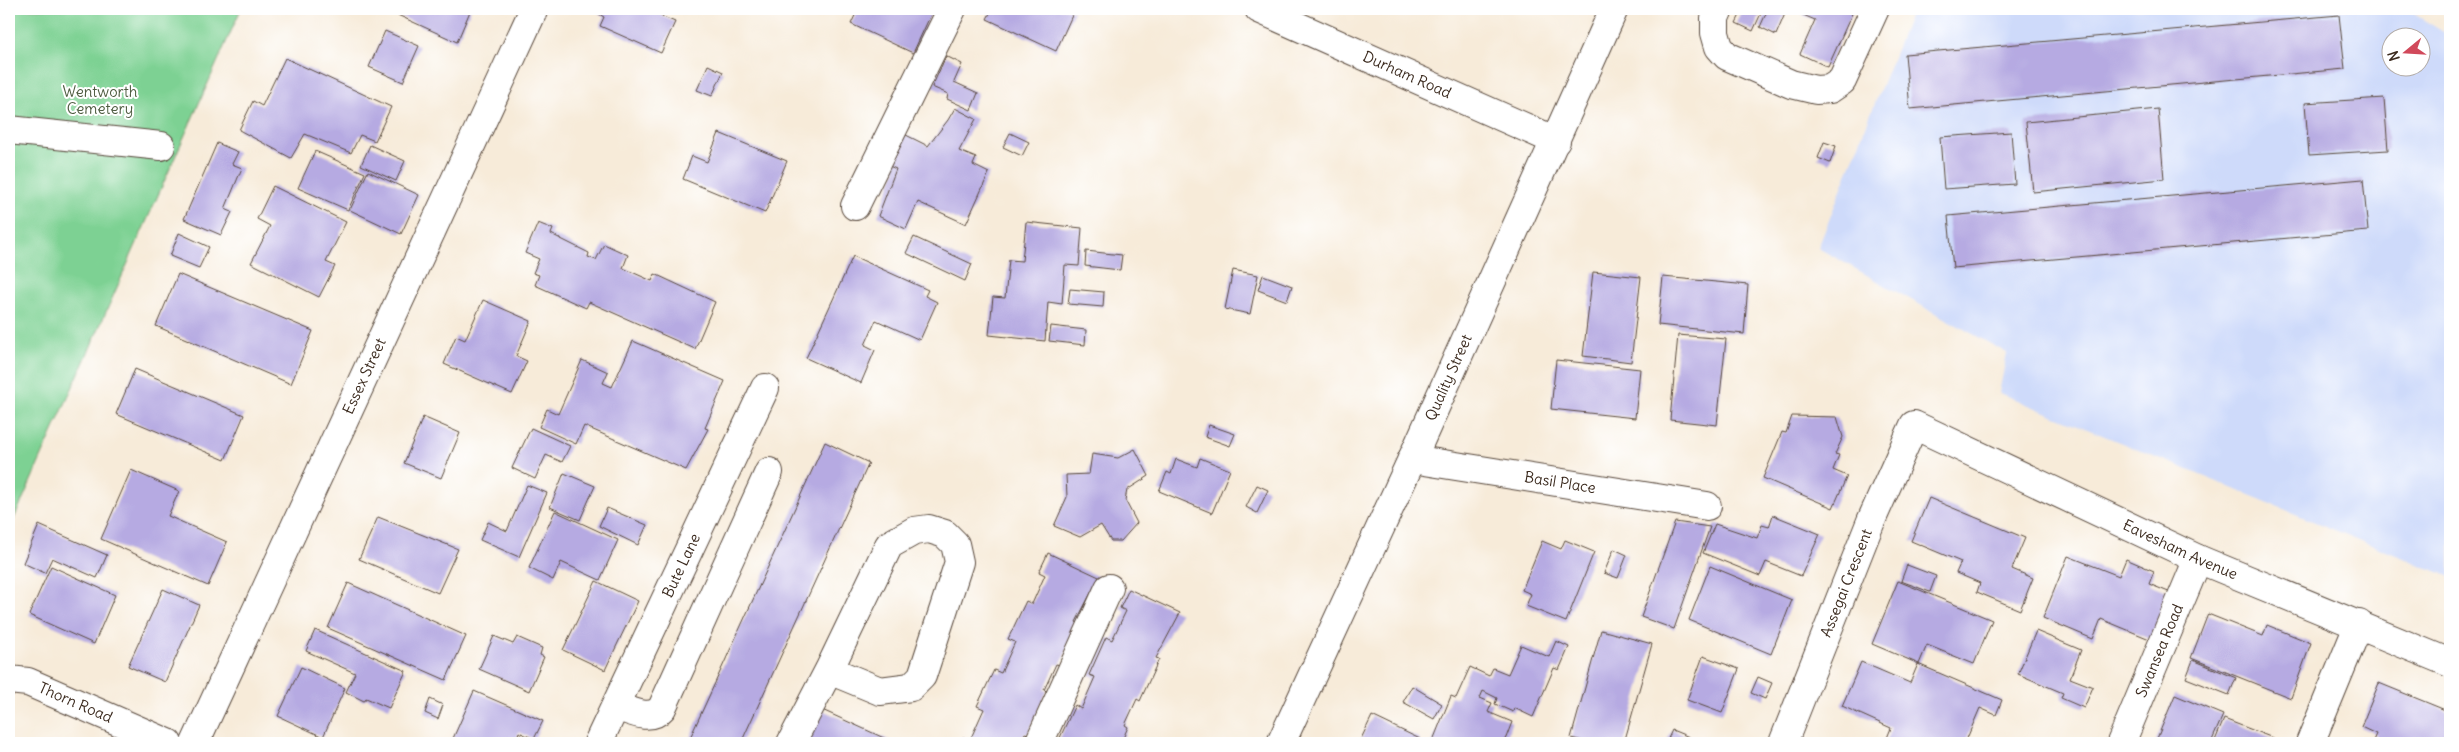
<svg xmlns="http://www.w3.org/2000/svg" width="2459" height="752" font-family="Delius,sans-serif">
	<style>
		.built { fill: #cedafa; fill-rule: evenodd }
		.green { fill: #7dd193; stroke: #5c7e58 }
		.building { fill: #b6aae2 }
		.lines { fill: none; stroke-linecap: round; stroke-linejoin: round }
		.minor-casing { stroke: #57473a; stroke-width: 30 }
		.minor { stroke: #fff; stroke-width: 28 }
		.labels { text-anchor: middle; stroke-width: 4; stroke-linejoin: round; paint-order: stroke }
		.street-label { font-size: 15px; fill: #3b2a1e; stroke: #fff }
		.park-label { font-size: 15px; fill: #4f5c41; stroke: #fff }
	</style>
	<rect width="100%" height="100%" fill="#fff"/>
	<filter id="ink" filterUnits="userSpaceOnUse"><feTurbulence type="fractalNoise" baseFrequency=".02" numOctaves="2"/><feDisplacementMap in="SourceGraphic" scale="10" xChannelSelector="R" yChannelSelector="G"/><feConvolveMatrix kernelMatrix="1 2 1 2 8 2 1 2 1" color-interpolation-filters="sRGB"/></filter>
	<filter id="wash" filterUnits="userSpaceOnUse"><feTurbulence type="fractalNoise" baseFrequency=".0096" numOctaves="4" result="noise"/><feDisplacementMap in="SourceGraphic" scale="20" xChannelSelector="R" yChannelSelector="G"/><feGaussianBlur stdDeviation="1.12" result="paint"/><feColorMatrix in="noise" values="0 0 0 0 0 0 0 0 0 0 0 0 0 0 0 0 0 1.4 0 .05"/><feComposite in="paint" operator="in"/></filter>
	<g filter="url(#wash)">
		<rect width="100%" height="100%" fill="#f7ebd9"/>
		<!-- built -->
		<path class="built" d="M 1912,9 L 2406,9 L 2450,36 L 2450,577 L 1999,393 L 2007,353 L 1818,248 ZM 2392,38 L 2422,38 L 2422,68 L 2392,68 Z"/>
		<!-- green -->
		<polygon class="green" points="9,9 241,9 9,530"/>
		<g id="blocks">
			<!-- building -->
			<g class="building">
				<polygon points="392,9 471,9 457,42 391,12"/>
				<polygon points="602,9 664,9 661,16 675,22 661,53 600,26 604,17 599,14"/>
				<polygon points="858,9 927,9 932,12 913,53 851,24"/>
				<polygon points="992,9 1068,9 1074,11 1056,51 987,19"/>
				<polygon points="1743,9 1763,9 1753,31 1736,23"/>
				<polygon points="1768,9 1787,9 1776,35 1760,27"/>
				<polygon points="1789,9 1854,9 1828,67 1800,54 1815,20"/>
				<polygon points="2339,15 2345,69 1910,109 1905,54"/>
				<polygon points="385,31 419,46 403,82 369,67"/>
				<polygon points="946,56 962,64 954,82 978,93 971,110 947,99 948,94 932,87"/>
				<polygon points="285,58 391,107 375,141 360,135 351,153 305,134 291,158 239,130 253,101 262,106"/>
				<polygon points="708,65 723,72 712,96 697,90"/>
				<polygon points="2384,98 2388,150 2309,155 2305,103"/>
				<polygon points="955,108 976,119 959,151 976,158 973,165 989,173 966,224 918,202 906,229 878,216 896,169 887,165 902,133 928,146 948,120"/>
				<polygon points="2158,109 2164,179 2033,192 2026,122"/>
				<polygon points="2011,132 2015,184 1944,189 1940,137"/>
				<polygon points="719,133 787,161 765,213 683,179 692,156 707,162"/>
				<polygon points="1010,133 1029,142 1022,156 1003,147"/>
				<polygon points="1824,142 1836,146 1830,163 1818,158"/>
				<polygon points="217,143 238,152 232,164 242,168 225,209 232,212 221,235 184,219"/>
				<polygon points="370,145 405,161 396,181 361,165"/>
				<polygon points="315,151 365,173 348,210 298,188"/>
				<polygon points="368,171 419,195 401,234 350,210"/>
				<polygon points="2363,179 2368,231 1953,268 1948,216"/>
				<polygon points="273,186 346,222 326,262 335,266 319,297 251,263 270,226 257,219"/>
				<polygon points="1026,222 1082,228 1079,266 1065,265 1062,304 1048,302 1045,341 989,335 993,297 1005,298 1009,260 1022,261"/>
				<polygon points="538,223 553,229 551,234 589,253 588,257 596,260 604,244 628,255 623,268 652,281 655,274 715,302 695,349 589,302 586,308 535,285 539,275 533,273 539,259 525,253"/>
				<polygon points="179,233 209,247 199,268 170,256"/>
				<polygon points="914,237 972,264 965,281 906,253"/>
				<polygon points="1086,251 1122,255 1120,270 1085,266"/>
				<polygon points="853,256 928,290 925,296 937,302 920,340 876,320 865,345 875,350 861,383 806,358"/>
				<polygon points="1233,270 1258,275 1250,314 1225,309"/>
				<polygon points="1593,272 1641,277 1631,362 1583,356"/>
				<polygon points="178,274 313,331 291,384 156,326"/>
				<polygon points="1263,275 1292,286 1287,301 1258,290"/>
				<polygon points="1663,277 1748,285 1744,334 1658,325"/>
				<polygon points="1070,289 1104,292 1103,307 1068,304"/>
				<polygon points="483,300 531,321 516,356 527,361 512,394 444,364 456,336 465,340"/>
				<polygon points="1051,326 1086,330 1085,345 1049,341"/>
				<polygon points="1678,335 1726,339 1717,425 1670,420"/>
				<polygon points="633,341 725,381 705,428 708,429 686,470 584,426 576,444 539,427 547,409 558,414 582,360 608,372 603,383 612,387"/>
				<polygon points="1556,360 1640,369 1635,418 1551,409"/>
				<polygon points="135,369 244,415 225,460 116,414"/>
				<polygon points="1792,416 1837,417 1843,437 1835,454 1839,455 1833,470 1847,476 1833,508 1763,478 1782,432 1786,433"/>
				<polygon points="423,417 460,433 441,478 404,463"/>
				<polygon points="1209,425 1235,434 1230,446 1205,437"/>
				<polygon points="531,428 570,446 562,462 546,455 535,479 512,468"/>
				<polygon points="825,442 869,463 741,743 690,743 689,740"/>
				<polygon points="1135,449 1149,476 1127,490 1125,500 1137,523 1121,541 1111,541 1101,525 1080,537 1054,526 1067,497 1066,475 1089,474 1092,454 1118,458"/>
				<polygon points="1200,458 1230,470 1212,513 1159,491 1167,472 1171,474 1176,459 1197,467"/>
				<polygon points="131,470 179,491 168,516 227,542 208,586 101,539"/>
				<polygon points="564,473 595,486 580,520 550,507"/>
				<polygon points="527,485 547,493 519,557 480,540 488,522 507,531"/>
				<polygon points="1257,485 1268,490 1257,513 1246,507"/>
				<polygon points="1929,498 2025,538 2012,569 2033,578 2020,610 1977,592 1980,583 1956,573 1961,562 1911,541"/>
				<polygon points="607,508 647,525 638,545 599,526"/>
				<polygon points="555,511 618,540 600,580 561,562 553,580 529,568"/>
				<polygon points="1773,515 1820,534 1801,576 1766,562 1760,576 1703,553 1715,524 1757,538 1762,525 1769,527"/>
				<polygon points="378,517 458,549 438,593 359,559"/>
				<polygon points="1675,522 1710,527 1674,629 1641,617"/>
				<polygon points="39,525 107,555 97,578 52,558 45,573 23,563"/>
				<polygon points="1565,540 1594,552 1566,622 1526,606 1531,594 1522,590 1542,541 1561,549"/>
				<polygon points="1614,549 1627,555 1618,578 1604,573"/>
				<polygon points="1048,553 1099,577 1076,622 1079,624 1060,665 1056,664 1044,690 1047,691 1028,734 1025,733 1020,743 960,743 963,737 970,740 984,709 977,706 994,670 1001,673 1015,642 1008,639 1026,601 1032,604 1045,575 1039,572"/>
				<polygon points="2068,556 2119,576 2126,559 2154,571 2149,584 2171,593 2152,640 2101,619 2093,639 2043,618"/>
				<polygon points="1907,565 1936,576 1930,592 1901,581"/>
				<polygon points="51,566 115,595 94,644 29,615"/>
				<polygon points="1710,566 1792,600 1771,654 1689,620"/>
				<polygon points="596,581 638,601 605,670 563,650"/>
				<polygon points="1898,581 1992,620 1974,664 1927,645 1919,664 1872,644"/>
				<polygon points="348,583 466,636 446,680 328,628"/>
				<polygon points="163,589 199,605 165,682 128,666"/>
				<polygon points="1129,589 1180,613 1156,658 1159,659 1140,701 1137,699 1125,725 1128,727 1121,743 1061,743 1058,742 1075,705 1081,709 1095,677 1089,675 1106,637 1112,640 1126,611 1120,608"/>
				<polygon points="2208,614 2263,636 2267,625 2311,643 2291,698 2191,658"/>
				<polygon points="315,630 406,671 389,708 366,698 364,701 346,692 355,673 306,651"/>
				<polygon points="1601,630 1652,644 1624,743 1591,743 1571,738"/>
				<polygon points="2036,631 2081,650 2070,678 2093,687 2084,708 2061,698 2063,693 2018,674"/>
				<polygon points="494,636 513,644 517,637 542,648 540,655 544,657 529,691 479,669"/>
				<polygon points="1556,641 1569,647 1559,670 1554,668 1533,717 1514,708 1513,712 1495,704 1497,698 1483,691 1480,698 1492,703 1488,712 1512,722 1504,743 1432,743 1451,696 1456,698 1470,667 1489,676 1493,668 1508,674 1521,645 1549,657"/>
				<polygon points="1703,656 1739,669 1722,713 1687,700"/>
				<polygon points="2193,660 2236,678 2229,695 2186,678"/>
				<polygon points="1861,662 1910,683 1918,664 2002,700 1996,715 1980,708 1965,743 1885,743 1891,728 1842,706"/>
				<polygon points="301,667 345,688 323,737 278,716"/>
				<polygon points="1758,677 1772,683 1765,699 1751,693"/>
				<polygon points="2379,683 2450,712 2450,743 2372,743 2376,734 2361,727"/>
				<polygon points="1412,686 1442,704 1434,719 1403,702"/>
				<polygon points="474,691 543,721 534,739 519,732 515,743 451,743"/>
				<polygon points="2175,695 2223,715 2211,743 2162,743 2156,741"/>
				<polygon points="430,699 443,705 438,719 425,713"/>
				<polygon points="820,709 895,743 804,743"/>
				<polygon points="1372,716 1420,739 1418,743 1359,743"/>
				<polygon points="2224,719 2273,738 2271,743 2214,743"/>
				<polygon points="1672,730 1704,743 1666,743"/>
			</g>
		</g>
	</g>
	<g filter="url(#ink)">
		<use href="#blocks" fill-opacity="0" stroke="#57473a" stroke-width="1"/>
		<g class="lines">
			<defs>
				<g id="minor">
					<path id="s1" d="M 1259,9 L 1556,141"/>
					<polyline points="1719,9 1715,18 1715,33 1719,47 1727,56 1791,84 1816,90 1830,89 1842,81 1875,9"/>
					<polyline points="9,130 161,146"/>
					<polyline points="855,206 952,9"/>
					<path id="s2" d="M 1412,459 L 1707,506"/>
					<path id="s3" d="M 9,680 L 28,682 L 168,743"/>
					<path d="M 616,706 C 631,711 650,722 662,708 L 769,472"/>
					<path id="s4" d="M 195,743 L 534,9"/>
					<path id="s5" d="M 598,743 L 765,388"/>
					<polyline points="791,743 829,670 889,545 914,531 929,529 945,534 955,544 959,562 922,676 911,687 880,691 829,670"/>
					<polyline points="1039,743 1109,588"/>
					<path id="s6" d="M 1281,743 L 1412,459 L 1614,9"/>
					<path id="s7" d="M 1783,743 L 1871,521 L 1914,425 L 2198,559 L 2450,663"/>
					<path id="s8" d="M 2121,743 L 2198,559"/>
					<polyline points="2310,743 2359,624"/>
				</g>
			</defs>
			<!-- minor casing -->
			<use href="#minor" class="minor-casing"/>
			<!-- minor -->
			<use href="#minor" class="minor"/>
		</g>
	</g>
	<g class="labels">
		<!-- street labels -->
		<g class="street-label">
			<text dy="5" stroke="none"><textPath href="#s1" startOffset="162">Durham Road</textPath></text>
			<text dy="5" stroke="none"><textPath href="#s4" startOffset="404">Essex Street</textPath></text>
			<text dy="5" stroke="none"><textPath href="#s6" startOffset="402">Quality Street</textPath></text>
			<text dy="5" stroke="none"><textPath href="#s2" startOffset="150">Basil Place</textPath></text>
			<text dy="5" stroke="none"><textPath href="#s7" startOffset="638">Eavesham Avenue</textPath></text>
			<text dy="5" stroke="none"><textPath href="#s5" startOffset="196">Bute Lane</textPath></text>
			<text dy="5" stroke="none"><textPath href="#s7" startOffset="172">Assegai Crescent</textPath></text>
			<text dy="5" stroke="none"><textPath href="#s8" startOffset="100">Swansea Road</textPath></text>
			<text dy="5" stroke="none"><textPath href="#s3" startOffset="71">Thorn Road</textPath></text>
		</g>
		<!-- park labels -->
		<g class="park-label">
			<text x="100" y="97">Wentworth<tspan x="100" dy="17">Cemetery</tspan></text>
		</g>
	</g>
	<!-- margin -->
	<rect width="2459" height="752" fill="none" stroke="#fff" stroke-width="30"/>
	<!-- north arrow -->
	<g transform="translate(2406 52) rotate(252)"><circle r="24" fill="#ffffff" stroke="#b1aaa5"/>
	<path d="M0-4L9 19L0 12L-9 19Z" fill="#d1495b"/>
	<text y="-8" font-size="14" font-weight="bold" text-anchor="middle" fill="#3b2a1e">N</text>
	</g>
</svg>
